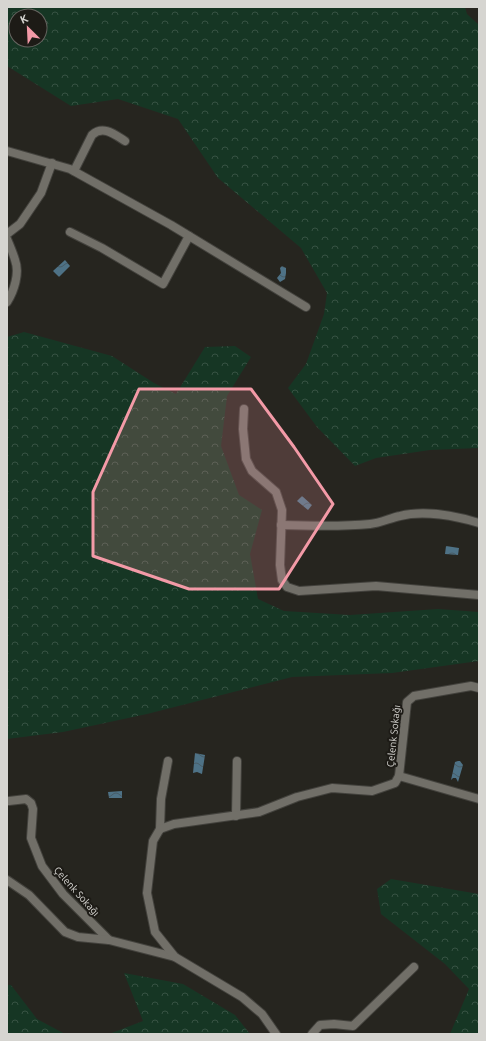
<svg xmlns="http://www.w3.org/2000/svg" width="486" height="1041" font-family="Ubuntu,sans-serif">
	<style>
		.forest { fill: url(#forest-crowns); fill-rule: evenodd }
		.water { fill: url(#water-waves) }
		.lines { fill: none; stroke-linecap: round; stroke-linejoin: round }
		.street-casing { stroke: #43423d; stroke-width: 10 }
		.street { stroke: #716f68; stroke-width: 8 }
		.marked { fill: #f39aa7; fill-opacity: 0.2; stroke: #f39aa7; stroke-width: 3; stroke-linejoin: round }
		.labels { text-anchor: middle; stroke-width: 4; stroke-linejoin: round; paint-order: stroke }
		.street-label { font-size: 10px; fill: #d6d5d1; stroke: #1d1b16 }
	</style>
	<defs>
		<pattern id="forest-crowns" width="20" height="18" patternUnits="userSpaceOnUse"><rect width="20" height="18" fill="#163624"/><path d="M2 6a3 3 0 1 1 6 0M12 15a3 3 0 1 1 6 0" fill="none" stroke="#375243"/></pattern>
		<pattern id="water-waves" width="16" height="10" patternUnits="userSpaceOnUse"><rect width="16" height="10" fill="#4e7286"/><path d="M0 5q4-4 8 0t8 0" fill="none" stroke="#485c66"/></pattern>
	</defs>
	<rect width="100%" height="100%" fill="#26251f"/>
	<!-- forest -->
	<g class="forest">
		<path d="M 7,7 L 465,7 L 467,14 L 479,25 L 479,448 L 430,450 L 376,458 L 355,466 L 317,427 L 288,388 L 306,364 L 324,314 L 327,293 L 301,248 L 218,178 L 178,119 L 118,99 L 71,106 L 7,66 ZM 16,16 L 40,16 L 40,40 L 16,40 Z"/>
		<polygon points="24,332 112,356 154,383 176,394 205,347 235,346 251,357 227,396 221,446 239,495 262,510 250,554 258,599 284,611 350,615 438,609 479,612 479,661 392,673 292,677 147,714 63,732 7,739 7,337"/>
		<polygon points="391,879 479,894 479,1034 450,1034 469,989 445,964 381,914 377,889"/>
		<polygon points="124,973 183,984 235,1015 250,1034 109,1034 143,1021"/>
		<polygon points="7,985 11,985 37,1019 65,1034 7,1034"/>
	</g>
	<!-- water -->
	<g class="water">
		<polygon points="65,260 70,266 59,277 53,271"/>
		<polygon points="282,266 286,268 286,273 285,279 280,282 277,278 281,273 280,268"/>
		<polygon points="302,496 312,505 308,510 297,501"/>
		<polygon points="446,546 459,548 458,555 445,554"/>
		<polygon points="195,753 205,755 202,774 197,772 193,773"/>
		<polygon points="458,761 460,761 463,765 458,782 456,778 453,778 451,780 455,762"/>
		<polygon points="122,791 122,798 109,798 108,792"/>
	</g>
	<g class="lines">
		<defs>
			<g id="street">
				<polyline points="7,151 70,169 171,225 306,307"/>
				<path d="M 74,171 L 92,135 C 103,125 114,134 125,141"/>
				<polyline points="70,232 102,248 163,284 189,236"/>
				<polyline points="7,234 20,224 41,193 52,163"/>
				<path d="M 7,239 C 10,246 13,253 15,260 C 20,273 14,291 7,302"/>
				<polyline points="244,409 243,429 246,459 252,471 276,492 282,510 280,565 282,580 287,587 299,591 376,586 479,595"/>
				<path d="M 281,525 C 311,526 341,527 370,524 C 381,523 390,518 400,516 C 424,510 456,516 479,523"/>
				<polyline points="399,776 479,799"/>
				<polyline points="9,801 26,799 31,803 33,809 31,838 42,866 63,894 109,940 175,957"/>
				<polyline points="236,816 237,761"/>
				<polyline points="160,829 161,799 168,761"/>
				<polyline points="7,880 29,895 65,932 78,937 109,940"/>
				<polyline points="276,1034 262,1014 242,997 175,957 155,932 147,893 153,841 160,829 174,824 259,812 297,797 332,788 372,791 395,783 399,776 407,702 414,696 471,686 479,688"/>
				<polyline points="312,1034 320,1025 334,1024 353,1026 414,967"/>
			</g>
		</defs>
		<!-- street casing -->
		<use href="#street" class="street-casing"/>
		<!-- street -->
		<use href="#street" class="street"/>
	</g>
	<!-- marked area -->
	<path class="marked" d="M 139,389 L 251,389 L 294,447 L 333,504 L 279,589 L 189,589 L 93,556 L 93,492 Z"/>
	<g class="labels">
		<!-- street labels -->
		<g class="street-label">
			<text transform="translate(393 736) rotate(-84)" y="4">Çelenk Sokağı</text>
			<text transform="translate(77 891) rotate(48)" y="4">Çelenk Sokağı</text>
		</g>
	</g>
	<!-- border -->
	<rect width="486" height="1041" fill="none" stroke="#d6d5d1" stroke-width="16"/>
	<!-- north arrow -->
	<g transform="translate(28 28) rotate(336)"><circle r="19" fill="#1d1b16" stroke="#676561"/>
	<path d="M0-3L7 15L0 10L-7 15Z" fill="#f39aa7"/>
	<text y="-6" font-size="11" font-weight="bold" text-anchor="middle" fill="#d6d5d1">K</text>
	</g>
</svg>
